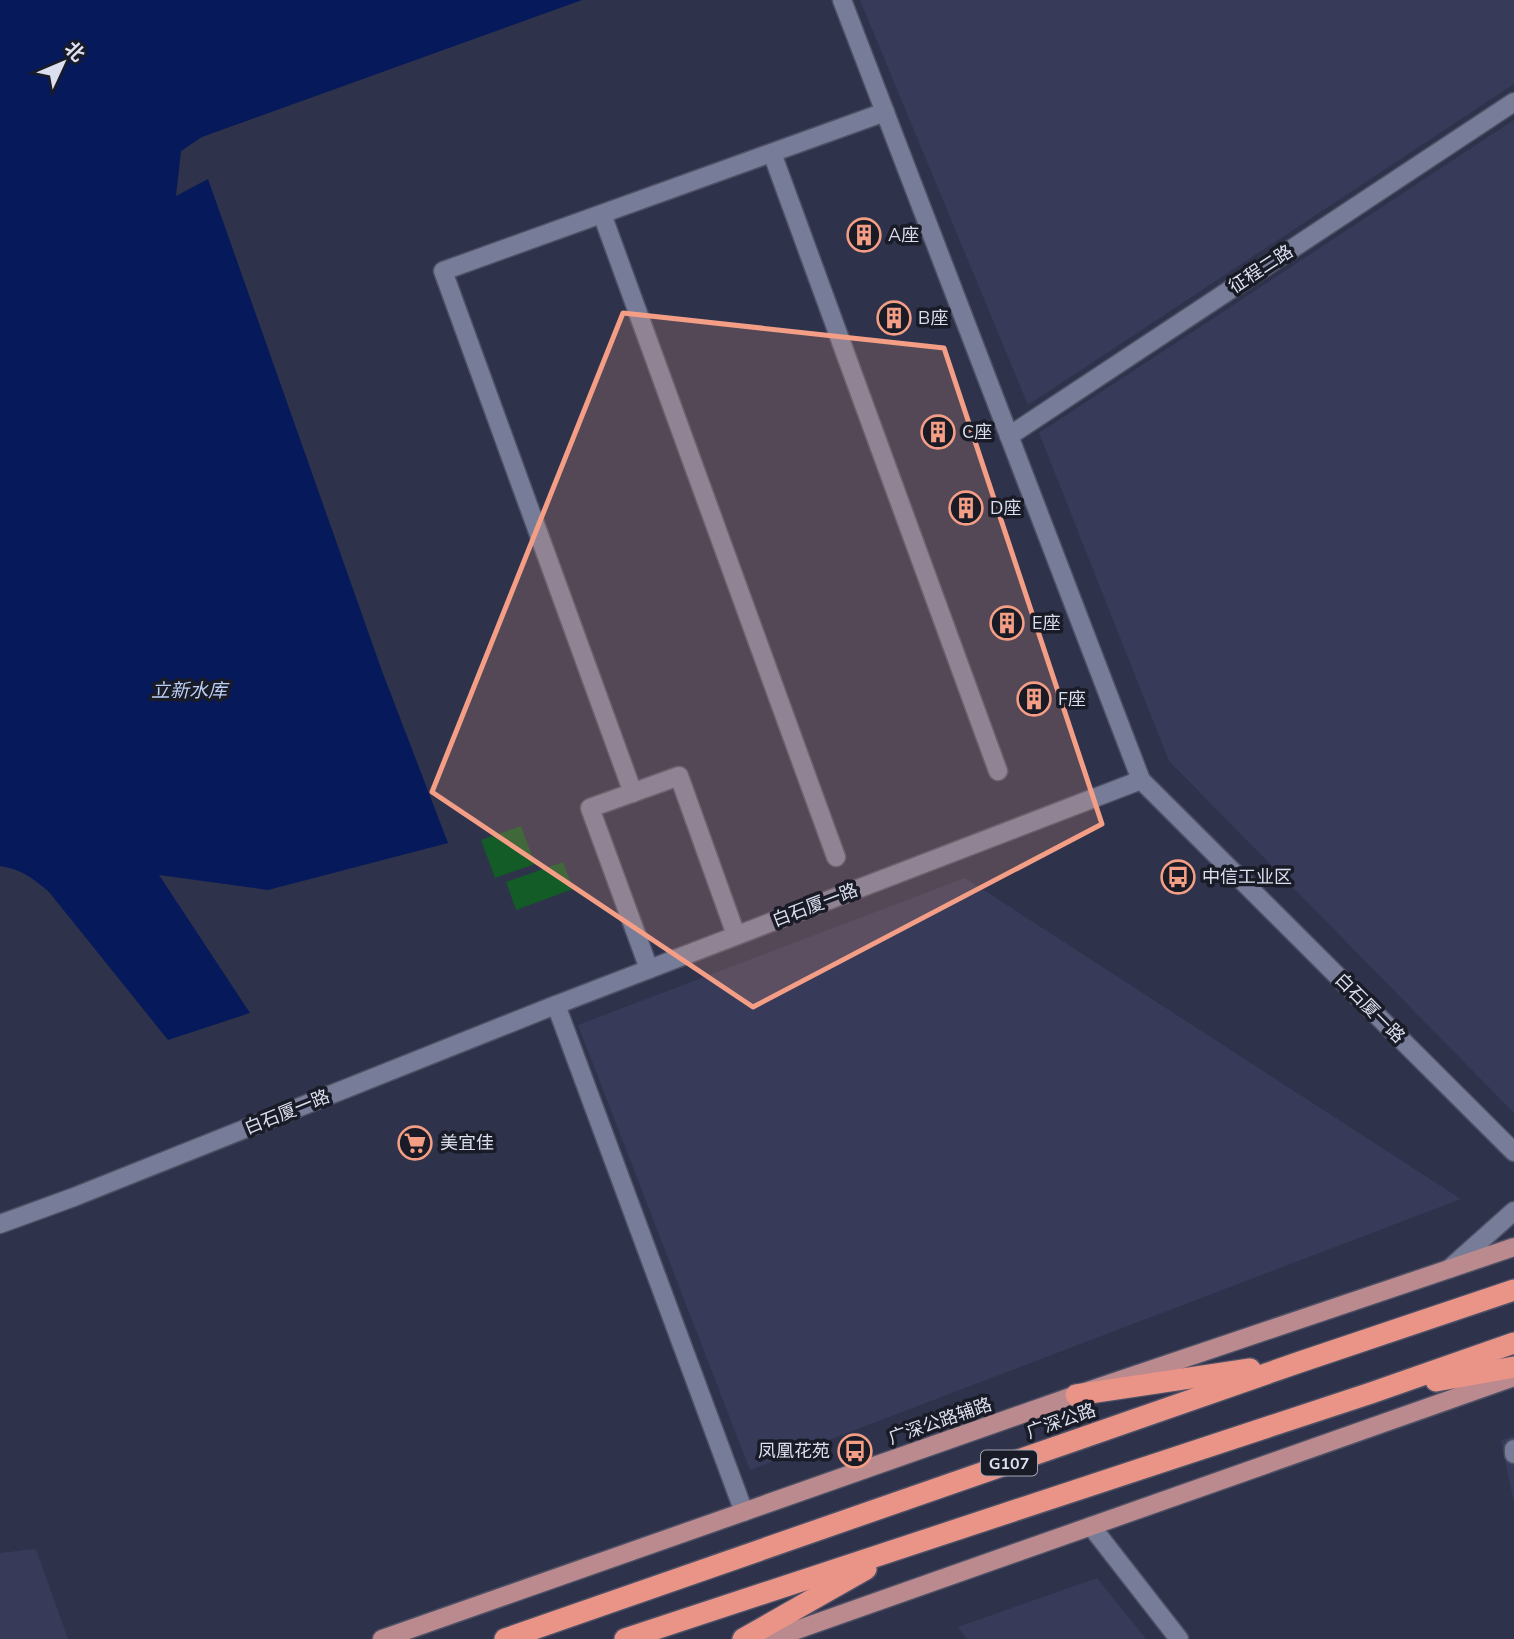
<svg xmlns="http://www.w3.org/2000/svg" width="1514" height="1639" font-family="'Nunito Sans','Noto Sans SC',sans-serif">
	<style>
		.built { fill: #373b59 }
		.green { fill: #135b27 }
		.water { fill: #061a5b }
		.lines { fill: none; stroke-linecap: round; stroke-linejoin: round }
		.minor-casing { stroke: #4e5065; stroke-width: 21 }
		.major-casing { stroke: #4e5065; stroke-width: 21 }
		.highway-casing { stroke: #4e5065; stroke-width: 24 }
		.minor { stroke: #777c98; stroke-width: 18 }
		.major { stroke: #bb8a8e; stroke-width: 18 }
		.highway { stroke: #e99487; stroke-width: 21 }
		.marked { fill: #f49e86; fill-opacity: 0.2; stroke: #f49e86; stroke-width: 5; stroke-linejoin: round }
		.labels { text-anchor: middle; stroke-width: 7; stroke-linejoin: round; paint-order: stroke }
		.shield { fill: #191b26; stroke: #a2a4b3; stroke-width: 2 }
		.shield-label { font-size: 16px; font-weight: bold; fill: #dcdfef }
		.poi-label { font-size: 18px; fill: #dcdfef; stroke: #191b26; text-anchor: start }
		.street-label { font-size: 18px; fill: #dcdfef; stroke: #191b26 }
		.water-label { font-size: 19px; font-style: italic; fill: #bbcef6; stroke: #191b26 }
	</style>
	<rect width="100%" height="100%" fill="#2e324a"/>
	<!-- built -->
	<g class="built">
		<polygon points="860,0 1514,0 1514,84 1028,405"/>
		<polygon points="1514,120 1514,1113 1169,761 1039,433"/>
		<polygon points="965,878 1461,1199 750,1470 578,1025"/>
		<polygon points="1514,1436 1514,1503 1501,1440"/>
		<polygon points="36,1549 68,1639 0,1639 0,1553"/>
		<polygon points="1097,1578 1146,1639 967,1639 958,1627"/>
	</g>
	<!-- green -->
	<g class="green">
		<polygon points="521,826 535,864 495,878 481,840"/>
		<polygon points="563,862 573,889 516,910 506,882"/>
	</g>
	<!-- water -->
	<path class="water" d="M 0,0 L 582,0 L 202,137 L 181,151 L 176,196 L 208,179 L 382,671 L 448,843 L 268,890 L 159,875 L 250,1013 L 168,1040 L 49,892 C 34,879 21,869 0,866 Z"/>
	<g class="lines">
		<defs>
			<g id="minor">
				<polyline points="842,0 1141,780"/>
				<polyline points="772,153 998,771"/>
				<polyline points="602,214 836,857"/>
				<polyline points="1009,436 1514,102"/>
				<polyline points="633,793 443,271 885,112"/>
				<polyline points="649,969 590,808 679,776 736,935"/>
				<polyline points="556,1005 744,1512"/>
				<polyline points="0,1224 74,1197 548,1008 1141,780 1514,1152"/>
				<polyline points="1449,1269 1514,1211"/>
				<polyline points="1514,1449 1514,1454"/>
				<polyline points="1091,1526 1179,1639"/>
			</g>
			<g id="major">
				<polyline points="382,1639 1076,1395 1514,1247"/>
				<polyline points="771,1639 1514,1377"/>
			</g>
			<g id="highway">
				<polyline points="1436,1381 1514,1367"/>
				<polyline points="1076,1395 1250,1369"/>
				<polyline points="505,1639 1300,1362 1514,1290"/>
				<polyline points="625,1639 1371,1393 1514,1343"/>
				<polyline points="743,1639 866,1569"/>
			</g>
		</defs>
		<!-- minor casing -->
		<use href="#minor" class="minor-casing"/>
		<!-- major casing -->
		<use href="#major" class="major-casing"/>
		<!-- highway casing -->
		<use href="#highway" class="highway-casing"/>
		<!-- minor -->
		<use href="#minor" class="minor"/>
		<!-- major -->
		<use href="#major" class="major"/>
		<!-- highway -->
		<use href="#highway" class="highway"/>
	</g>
	<!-- marked area -->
	<path class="marked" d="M 623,313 L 944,348 L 1102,824 L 753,1007 L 432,792 Z"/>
	<!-- icons -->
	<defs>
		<symbol id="building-ring" viewBox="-11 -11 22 22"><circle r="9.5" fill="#191b26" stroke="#f49e86" stroke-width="1.5"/><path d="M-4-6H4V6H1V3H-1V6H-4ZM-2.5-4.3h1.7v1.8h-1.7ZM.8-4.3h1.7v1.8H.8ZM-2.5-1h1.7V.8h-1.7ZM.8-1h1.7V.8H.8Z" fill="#f49e86"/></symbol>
		<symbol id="bus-ring" viewBox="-11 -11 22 22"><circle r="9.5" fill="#191b26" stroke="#f49e86" stroke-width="1.5"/><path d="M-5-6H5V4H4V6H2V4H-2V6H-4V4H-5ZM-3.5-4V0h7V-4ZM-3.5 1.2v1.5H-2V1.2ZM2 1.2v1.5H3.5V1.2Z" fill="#f49e86"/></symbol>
		<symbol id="supermarket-ring" viewBox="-11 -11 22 22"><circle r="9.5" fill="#191b26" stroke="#f49e86" stroke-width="1.5"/><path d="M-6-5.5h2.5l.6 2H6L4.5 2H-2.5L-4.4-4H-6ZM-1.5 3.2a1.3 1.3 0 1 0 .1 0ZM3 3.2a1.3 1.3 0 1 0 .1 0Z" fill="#f49e86"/></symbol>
	</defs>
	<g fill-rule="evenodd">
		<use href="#building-ring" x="845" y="216" width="38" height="38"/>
		<use href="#building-ring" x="875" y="299" width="38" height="38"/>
		<use href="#building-ring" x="919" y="413" width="38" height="38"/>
		<use href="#building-ring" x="947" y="489" width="38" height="38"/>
		<use href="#building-ring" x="988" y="604" width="38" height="38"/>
		<use href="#building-ring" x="1015" y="680" width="38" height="38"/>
		<use href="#bus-ring" x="1159" y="858" width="38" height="38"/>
		<use href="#supermarket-ring" x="396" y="1124" width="38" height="38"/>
		<use href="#bus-ring" x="836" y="1432" width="38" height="38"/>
	</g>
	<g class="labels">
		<!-- shield labels -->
		<rect class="shield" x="981" y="1450.5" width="56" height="25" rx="5"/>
		<g class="shield-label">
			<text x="1009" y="1469">G107</text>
		</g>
		<!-- poi labels -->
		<g class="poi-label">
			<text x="888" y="241">A座</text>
			<text x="918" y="324">B座</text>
			<text x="962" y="438">C座</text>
			<text x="990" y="514">D座</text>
			<text x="1032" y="629">E座</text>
			<text x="1058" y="705">F座</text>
			<text x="1202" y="883">中信工业区</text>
			<text x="440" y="1149">美宜佳</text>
			<text x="830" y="1457" text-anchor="end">凤凰花苑</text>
		</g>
		<!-- street labels -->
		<g class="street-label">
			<text transform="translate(1261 269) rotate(-33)" y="6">征程二路</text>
			<text transform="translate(815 905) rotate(-21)" y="6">白石厦一路</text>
			<text transform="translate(1370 1008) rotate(45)" y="6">白石厦一路</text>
			<text transform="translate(287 1112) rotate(-22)" y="6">白石厦一路</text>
			<text transform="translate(940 1421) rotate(-19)" y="6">广深公路辅路</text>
			<text transform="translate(1061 1421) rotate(-19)" y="6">广深公路</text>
		</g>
		<!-- water labels -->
		<g class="water-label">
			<text x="189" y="697">立新水库</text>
		</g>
	</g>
	<!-- north arrow -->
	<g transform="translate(63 63) rotate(46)" stroke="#191b26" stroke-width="5" paint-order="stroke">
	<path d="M0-5L12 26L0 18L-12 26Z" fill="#dcdfef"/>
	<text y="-10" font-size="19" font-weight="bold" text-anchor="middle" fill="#dcdfef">北</text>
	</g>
</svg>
